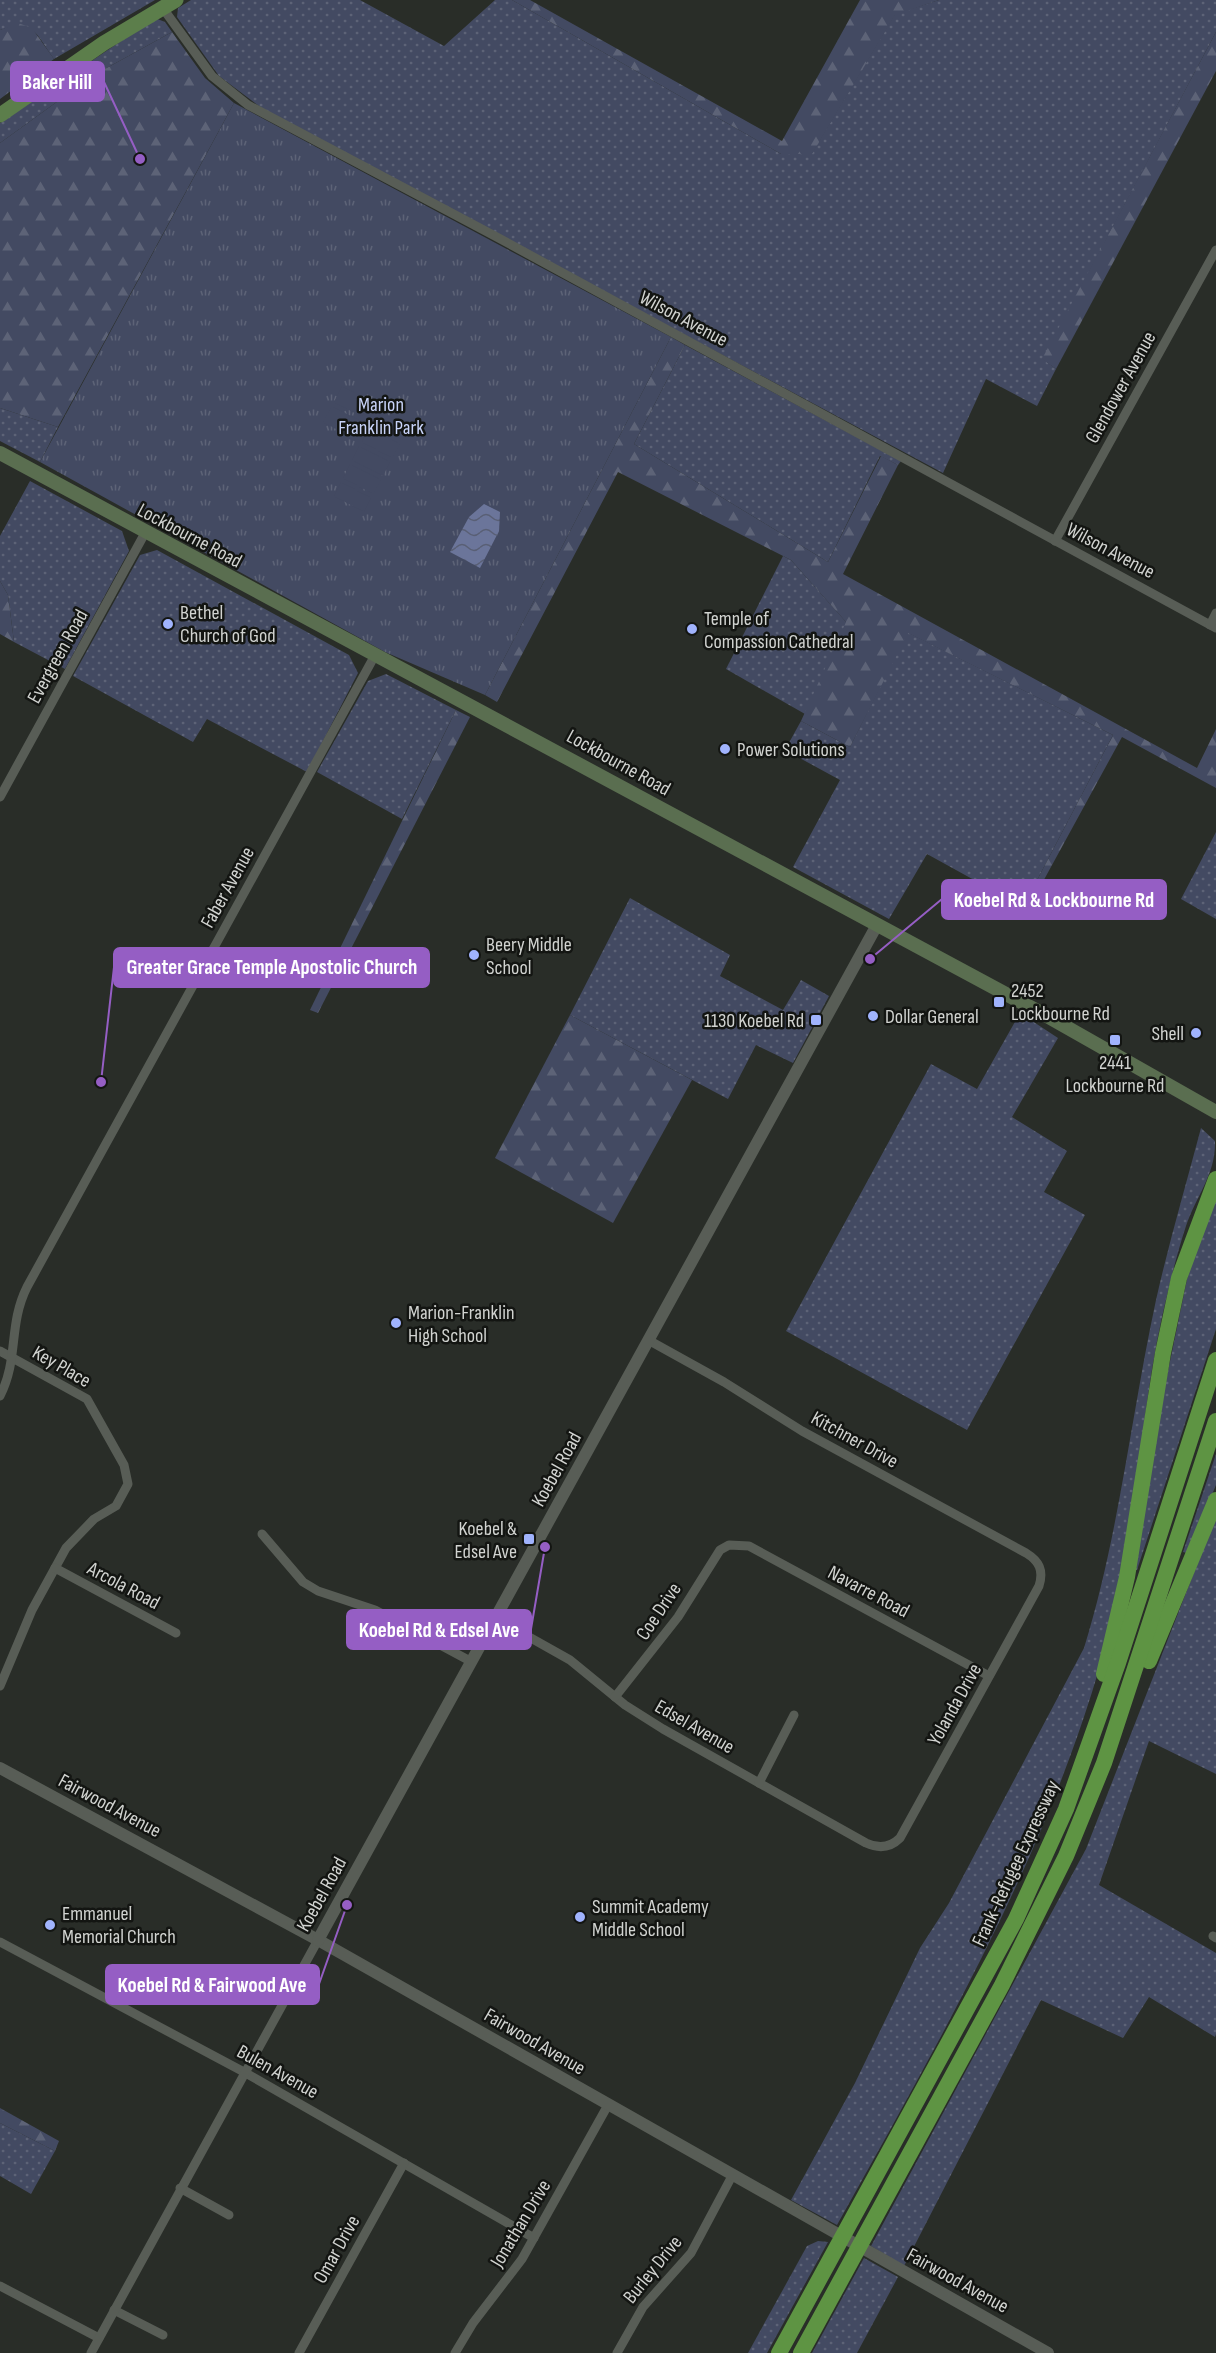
<svg xmlns="http://www.w3.org/2000/svg" width="1216" height="2353" font-family="'Sofia Sans Condensed',sans-serif">
	<style>
		.grass { fill: url(#grass-dots) }
		.forest { fill: url(#forest-firs) }
		.park { fill: url(#park-tufts) }
		.pitch { fill: #434a62 }
		.water { fill: url(#water-waves) }
		.lines { fill: none; stroke-linecap: round; stroke-linejoin: round }
		.minor { stroke: #585d56; stroke-width: 9 }
		.tertiary { stroke: #585d56; stroke-width: 12 }
		.secondary { stroke: #5a6e50; stroke-width: 14 }
		.primary { stroke: #5c7e4b; stroke-width: 15 }
		.motorway { stroke: #5e9443; stroke-width: 16 }
		.poi-dot { fill: #a0b3fd; stroke: #131512; stroke-width: 2 }
		.labels { text-anchor: middle; stroke-width: 5; stroke-linejoin: round; paint-order: stroke }
		.street-label { font-size: 20px; fill: #d1d3d0; stroke: #131512 }
		.park-label { font-size: 20px; fill: #c9d4f9; stroke: #131512 }
		.poi-label { font-size: 20px; fill: #d1d3d0; stroke: #131512; text-anchor: start }
		.leader { fill: none; stroke: #955ec4; stroke-width: 2 }
		.callout-dot { fill: #955ec4; stroke: #131512; stroke-width: 2 }
		.callout { fill: #955ec4; stroke: #955ec4; stroke-width: 2 }
		.callout-label { font-size: 21px; text-anchor: middle; font-weight: bold; fill: #fff }
	</style>
	<defs>
		<pattern id="grass-dots" width="8" height="8" patternUnits="userSpaceOnUse" patternTransform="scale(1.5)"><rect width="8" height="8" fill="#434a62"/><path d="M2 2h.1M6 6h.1" fill="none" stroke="#5d6377" stroke-width="1.8" stroke-linecap="round"/></pattern>
		<pattern id="forest-firs" width="22" height="20" patternUnits="userSpaceOnUse" patternTransform="scale(1.5)"><rect width="22" height="20" fill="#434a62"/><path d="M5 1l3.5 6h-7zM16 11l3.5 6h-7z" fill="#5d6377"/></pattern>
		<pattern id="park-tufts" width="24" height="20" patternUnits="userSpaceOnUse" patternTransform="scale(1.5)"><rect width="24" height="20" fill="#434a62"/><path d="M3 7l-1-3M5 7V3M7 7l1-3M15 17l-1-3M17 17v-4M19 17l1-3" fill="none" stroke="#5d6377"/></pattern>
		<pattern id="water-waves" width="16" height="10" patternUnits="userSpaceOnUse" patternTransform="scale(1.5)"><rect width="16" height="10" fill="#6b759a"/><path d="M0 5q4-4 8 0t8 0" fill="none" stroke="#595f75"/></pattern>
	</defs>
	<rect width="100%" height="100%" fill="#292d28"/>
	<!-- grass -->
	<g class="grass">
		<path d="M 0,0 L 155,0 L 54,59 C 36,34 34,18 0,30 Z"/>
		<polygon points="191,0 360,0 444,46 495,0 512,0 781,154 812,153 895,14 939,0 1216,0 1216,32 1043,359 1056,369 1037,406 986,379 943,473 263,109 219,76 177,17 178,8"/>
		<polygon points="155,18 165,22 172,32 94,75 0,143 0,123"/>
		<polygon points="685,345 901,461 898,465 880,456 828,562 634,444"/>
		<polygon points="0,408 58,427 40,462 0,441"/>
		<polygon points="30,481 122,531 129,551 65,669 14,642 8,595 0,581 0,536"/>
		<polygon points="157,550 349,655 358,673 307,772 207,719 193,742 73,676 140,555"/>
		<polygon points="783,556 791,560 847,623 805,714 726,669"/>
		<polygon points="907,632 1113,735 1023,907 927,854 889,919 793,867 840,780 785,750 801,721 850,747"/>
		<polygon points="386,674 456,710 402,819 317,772 368,681"/>
		<polygon points="1216,832 1216,919 1181,899"/>
		<polygon points="630,898 730,955 720,976 783,1010 801,980 829,996 793,1063 756,1045 728,1099 570,1015"/>
		<polygon points="1020,1013 1058,1038 1012,1117 1067,1151 1044,1192 1085,1215 967,1430 786,1331 931,1064 977,1089"/>
		<path d="M 1201,1128 L 1215,1141 C 1216,1174 1196,1196 1186,1226 C 1176,1256 1169,1287 1162,1317 C 1141,1411 1138,1510 1116,1605 C 1064,1827 947,2027 837,2225 L 791,2200 L 855,2083 L 920,1948 L 949,1903 L 1084,1648 C 1119,1535 1131,1416 1156,1300 C 1169,1242 1186,1185 1201,1128 Z"/>
		<polygon points="1216,1194 1216,1329 1137,1570 1134,1570 1163,1395 1191,1260"/>
		<polygon points="1216,1454 1216,1485 1187,1553 1183,1552"/>
		<polygon points="1216,1516 1216,1774 1149,1741 1099,1885 1216,1953 1216,2034 1215,2037 1149,1997 1123,2038 1041,2000 904,2266 871,2246 1086,1849"/>
		<polygon points="0,2123 55,2151 31,2194 0,2176"/>
		<polygon points="818,2241 828,2242 767,2353 748,2353 807,2246"/>
		<polygon points="864,2258 898,2277 857,2353 812,2353"/>
	</g>
	<!-- forest -->
	<g class="forest">
		<polygon points="512,0 530,0 782,141 860,0 939,0 895,15 812,154 781,154"/>
		<polygon points="18,23 32,28 54,59 0,99 0,30"/>
		<polygon points="172,32 205,78 234,103 58,427 0,408 0,143 94,75"/>
		<polygon points="1216,32 1216,71 1056,369 1042,359"/>
		<polygon points="671,337 685,345 634,444 828,562 881,456 898,465 843,574 1197,768 1216,729 1216,788 1122,737 1028,909 1023,907 1113,735 908,633 850,747 801,721 846,622 791,560 618,472 497,702 485,695"/>
		<polygon points="0,581 8,595 14,642 0,634"/>
		<polygon points="456,710 470,717 318,1013 310,1010"/>
		<polygon points="570,1015 692,1080 613,1223 495,1158"/>
		<polygon points="0,2108 59,2141 55,2151 0,2123"/>
	</g>
	<!-- park -->
	<polygon class="park" points="234,103 671,337 485,695 385,652 40,462"/>
	<!-- pitch -->
	<g class="pitch">
		<polygon points="342,386 370,401 362,417 334,402"/>
		<polygon points="332,406 360,421 351,437 323,422"/>
		<polygon points="378,410 409,426 402,440 371,424"/>
		<polygon points="369,428 400,444 392,458 362,442"/>
		<polygon points="359,446 390,462 383,476 352,460"/>
		<polygon points="350,464 381,480 373,494 343,478"/>
		<polygon points="341,482 371,498 364,512 334,496"/>
	</g>
	<!-- water -->
	<polygon class="water" points="484,504 500,512 499,531 480,568 450,552 469,517"/>
	<g class="lines">
		<!-- minor -->
		<g class="minor">
			<polyline points="162,7 212,76 248,105 493,235 1216,628"/>
			<polyline points="1055,541 1216,250"/>
			<polyline points="1210,625 1216,613"/>
			<polyline points="0,797 145,533"/>
			<polyline points="0,1351 87,1399 124,1465 128,1484 116,1506 94,1519 66,1548 32,1610 0,1686"/>
			<path d="M 0,1396 C 19,1359 8,1325 27,1287 L 374,657"/>
			<polyline points="262,1534 303,1582 318,1591 375,1610 472,1662"/>
			<polyline points="55,1568 176,1633"/>
			<path d="M 497,1619 L 570,1660 L 625,1705 L 663,1729 L 866,1843 C 879,1849 890,1848 900,1838 L 1039,1586 C 1044,1570 1039,1561 1026,1553 L 802,1431 L 724,1382 L 650,1341"/>
			<polyline points="615,1697 678,1617 720,1550 729,1545 749,1546 989,1676"/>
			<polyline points="759,1783 794,1715"/>
			<polyline points="1213,1936 1216,1938"/>
			<polyline points="0,1942 244,2072 534,2238"/>
			<polyline points="180,2188 229,2215"/>
			<polyline points="0,2286 99,2338"/>
			<polyline points="114,2310 163,2335"/>
			<polyline points="91,2353 318,1940"/>
			<polyline points="299,2353 404,2163"/>
			<polyline points="455,2353 473,2323 522,2259 608,2105"/>
			<polyline points="617,2353 643,2307 691,2253 732,2176"/>
		</g>
		<!-- tertiary -->
		<g class="tertiary">
			<polyline points="0,1768 318,1940 1048,2353"/>
			<polyline points="318,1940 877,925"/>
		</g>
		<!-- secondary -->
		<polyline class="secondary" points="0,453 1045,1015 1216,1112"/>
		<!-- primary -->
		<polyline class="primary" points="0,115 104,43 176,0"/>
		<!-- motorway -->
		<g class="motorway">
			<polyline points="1149,1661 1216,1500"/>
			<polyline points="1104,1674 1127,1577 1163,1353 1179,1278 1216,1179"/>
			<polyline points="779,2353 1016,1919 1066,1809 1118,1663 1216,1360"/>
			<polyline points="801,2353 1002,1985 1066,1856 1104,1763 1216,1421"/>
		</g>
	</g>
	<!-- markers -->
	<g class="poi-dot">
		<circle cx="168" cy="624" r="6"/>
		<circle cx="692" cy="629" r="6"/>
		<circle cx="725" cy="749" r="6"/>
		<circle cx="474" cy="955" r="6"/>
		<rect x="993" y="996" width="12" height="12" rx="3"/>
		<circle cx="873" cy="1016" r="6"/>
		<rect x="810" y="1014" width="12" height="12" rx="3"/>
		<circle cx="1196" cy="1033" r="6"/>
		<rect x="1109" y="1034" width="12" height="12" rx="3"/>
		<circle cx="396" cy="1323" r="6"/>
		<rect x="523" y="1533" width="12" height="12" rx="3"/>
		<circle cx="580" cy="1917" r="6"/>
		<circle cx="50" cy="1925" r="6"/>
	</g>
	<g class="labels">
		<!-- street labels -->
		<g class="street-label">
			<text transform="translate(684 318) rotate(28)" y="7">Wilson Avenue</text>
			<text transform="translate(1120 387) rotate(-61)" y="7">Glendower Avenue</text>
			<text transform="translate(190 535) rotate(28)" y="7">Lockbourne Road</text>
			<text transform="translate(1111 550) rotate(28)" y="7">Wilson Avenue</text>
			<text transform="translate(57 656) rotate(-61)" y="7">Evergreen Road</text>
			<text transform="translate(619 762) rotate(29)" y="7">Lockbourne Road</text>
			<text transform="translate(227 887) rotate(-61)" y="7">Faber Avenue</text>
			<text transform="translate(62 1366) rotate(30)" y="7">Key Place</text>
			<text transform="translate(855 1439) rotate(29)" y="7">Kitchner Drive</text>
			<text transform="translate(556 1469) rotate(-61)" y="7">Koebel Road</text>
			<text transform="translate(124 1585) rotate(28)" y="7">Arcola Road</text>
			<text transform="translate(869 1591) rotate(28)" y="7">Navarre Road</text>
			<text transform="translate(658 1611) rotate(-56)" y="7">Coe Drive</text>
			<text transform="translate(954 1704) rotate(-61)" y="7">Yolanda Drive</text>
			<text transform="translate(695 1726) rotate(30)" y="7">Edsel Avenue</text>
			<text transform="translate(110 1805) rotate(28)" y="7">Fairwood Avenue</text>
			<text transform="translate(1015 1863) rotate(-65)" y="7">Frank-Refugee Expressway</text>
			<text transform="translate(321 1894) rotate(-61)" y="7">Koebel Road</text>
			<text transform="translate(535 2041) rotate(30)" y="7">Fairwood Avenue</text>
			<text transform="translate(278 2071) rotate(29)" y="7">Bulen Avenue</text>
			<text transform="translate(520 2223) rotate(-59)" y="7">Jonathan Drive</text>
			<text transform="translate(336 2249) rotate(-61)" y="7">Omar Drive</text>
			<text transform="translate(652 2269) rotate(-51)" y="7">Burley Drive</text>
			<text transform="translate(958 2280) rotate(29)" y="7">Fairwood Avenue</text>
		</g>
		<!-- park labels -->
		<g class="park-label">
			<text x="381" y="411">Marion<tspan x="381" dy="23">Franklin Park</tspan></text>
		</g>
		<!-- poi labels -->
		<g class="poi-label">
			<text x="180" y="619">Bethel<tspan x="180" dy="23">Church of God</tspan></text>
			<text x="704" y="625">Temple of<tspan x="704" dy="23">Compassion Cathedral</tspan></text>
			<text x="737" y="756">Power Solutions</text>
			<text x="486" y="951">Beery Middle<tspan x="486" dy="23">School</tspan></text>
			<text x="1011" y="997">2452<tspan x="1011" dy="23">Lockbourne Rd</tspan></text>
			<text x="885" y="1023">Dollar General</text>
			<text x="804" y="1027" text-anchor="end">1130 Koebel Rd</text>
			<text x="1184" y="1040" text-anchor="end">Shell</text>
			<text x="1115" y="1069" text-anchor="middle">2441<tspan x="1115" dy="23">Lockbourne Rd</tspan></text>
			<text x="408" y="1319">Marion-Franklin<tspan x="408" dy="23">High School</tspan></text>
			<text x="517" y="1535" text-anchor="end">Koebel &amp;<tspan x="517" dy="23">Edsel Ave</tspan></text>
			<text x="592" y="1913">Summit Academy<tspan x="592" dy="23">Middle School</tspan></text>
			<text x="62" y="1920">Emmanuel<tspan x="62" dy="23">Memorial Church</tspan></text>
		</g>
	</g>
	<!-- callouts -->
	<path class="leader" d="M140 159L104 82M870 959L942 899M101 1082L114 967M545 1547L531 1629M347 1905L319 1984"/>
	<g class="callout-dot">
		<circle cx="140" cy="159" r="6"/>
		<circle cx="870" cy="959" r="6"/>
		<circle cx="101" cy="1082" r="6"/>
		<circle cx="545" cy="1547" r="6"/>
		<circle cx="347" cy="1905" r="6"/>
	</g>
	<g class="callout">
		<rect x="11" y="62" width="93" height="39" rx="6"/>
		<rect x="942" y="880" width="224" height="39" rx="6"/>
		<rect x="114" y="948" width="315" height="39" rx="6"/>
		<rect x="347" y="1610" width="184" height="39" rx="6"/>
		<rect x="106" y="1965" width="213" height="39" rx="6"/>
	</g>
	<g class="callout-label">
		<text x="57" y="89">Baker Hill</text>
		<text x="1054" y="907">Koebel Rd &amp; Lockbourne Rd</text>
		<text x="272" y="974">Greater Grace Temple Apostolic Church</text>
		<text x="439" y="1637">Koebel Rd &amp; Edsel Ave</text>
		<text x="212" y="1992">Koebel Rd &amp; Fairwood Ave</text>
	</g>
</svg>
